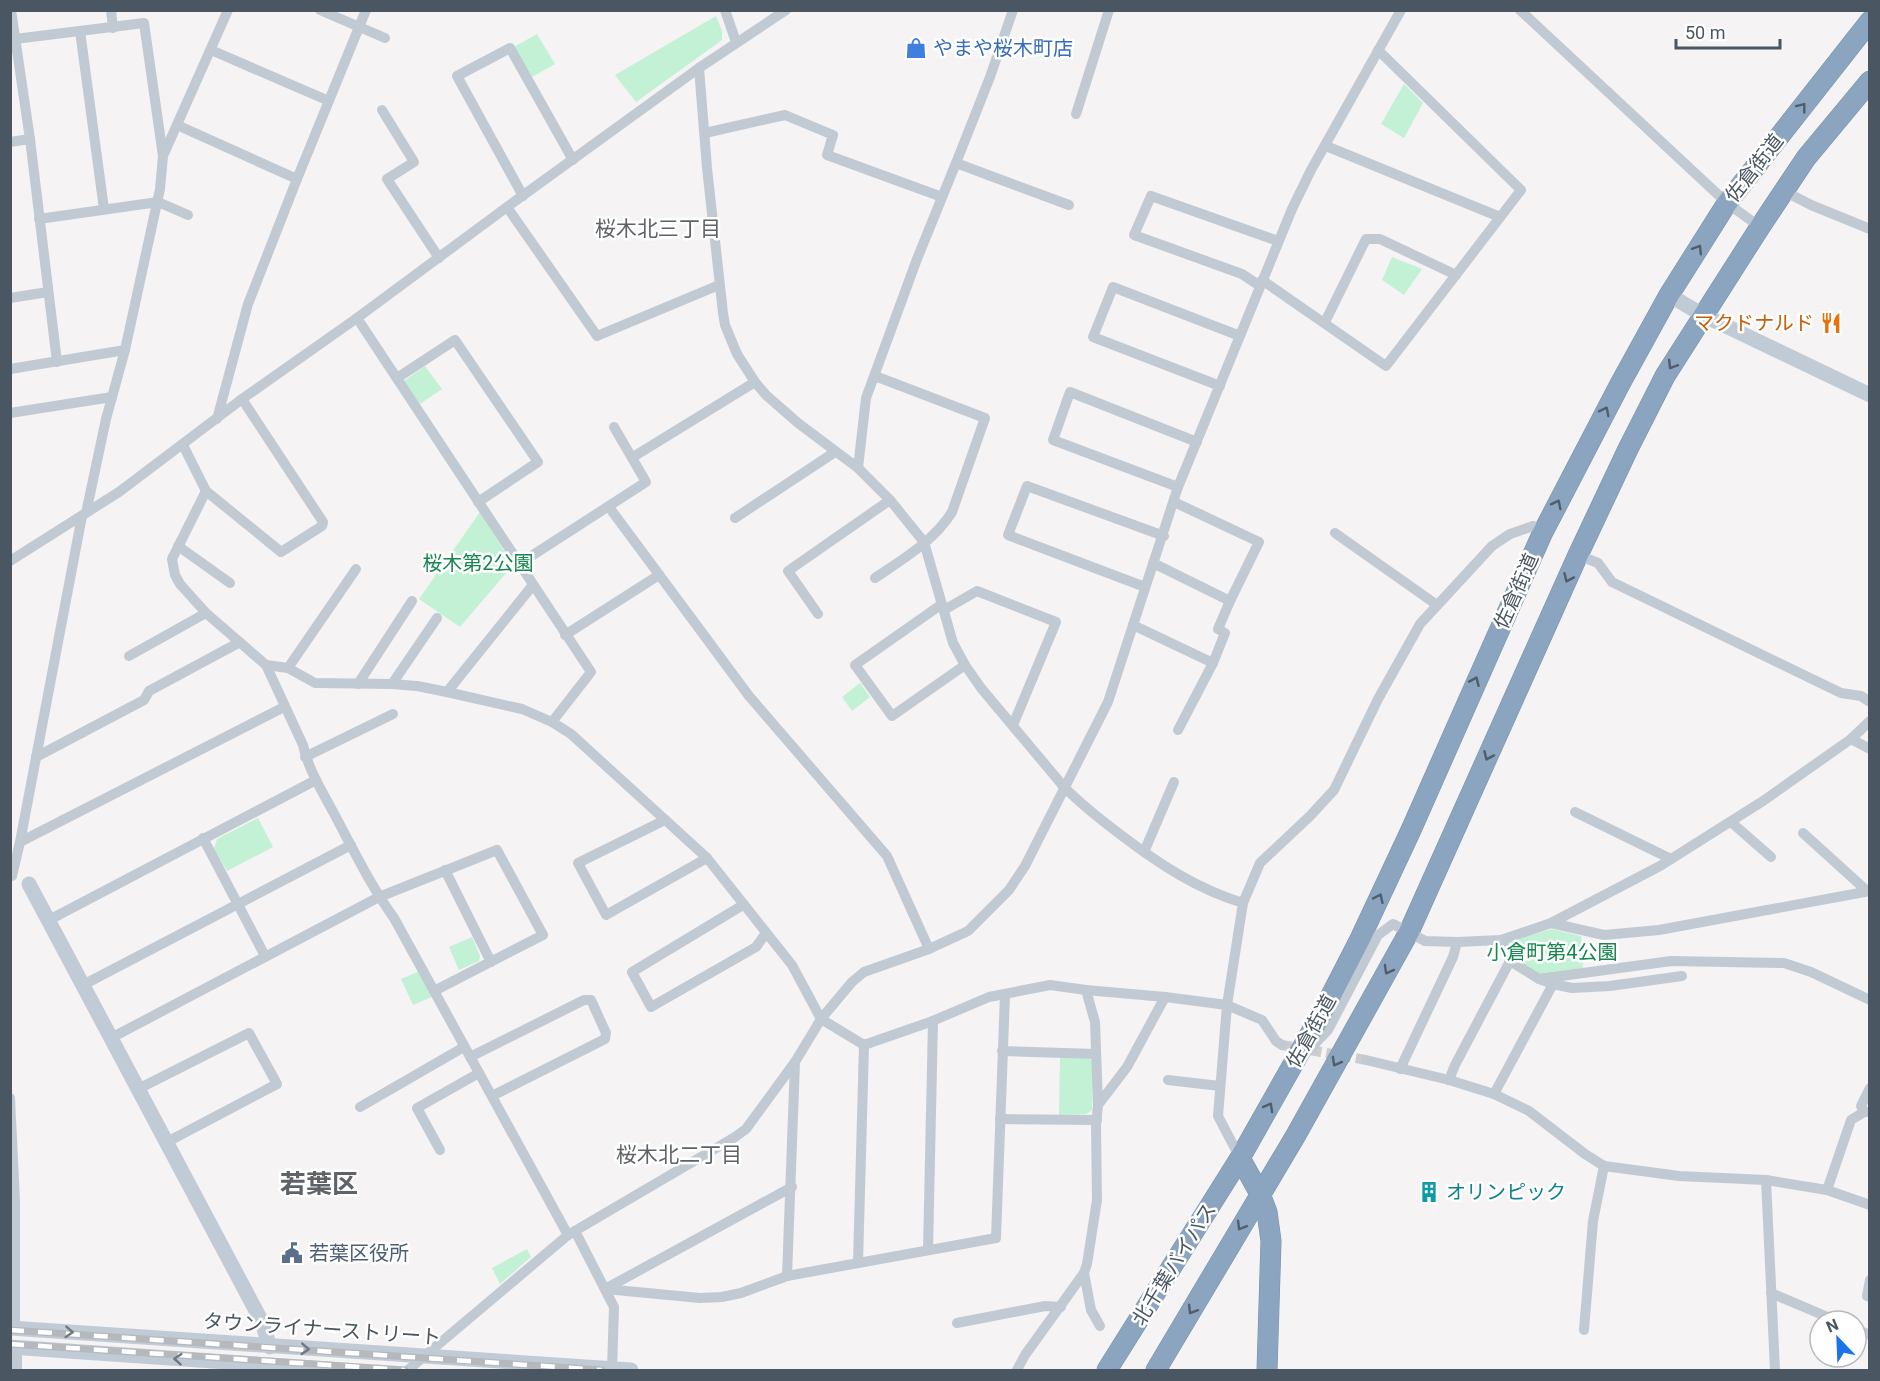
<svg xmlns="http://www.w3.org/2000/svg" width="1880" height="1381" font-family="Roboto,'Noto Sans JP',sans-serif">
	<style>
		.park { fill: #c3f1d5 }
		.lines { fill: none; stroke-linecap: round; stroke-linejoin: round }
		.street-tunnel { stroke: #caccce; stroke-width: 10; stroke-dasharray: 10 5; stroke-linecap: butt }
		.highway-casing { stroke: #7690ad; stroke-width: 21 }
		.street { stroke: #c1cad2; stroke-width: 10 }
		.secondary { stroke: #c1cbd6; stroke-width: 15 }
		.highway { stroke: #8ba5c1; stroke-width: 20 }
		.rail-casing { stroke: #b5b8bd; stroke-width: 7 }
		.rail { stroke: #fff; stroke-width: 4.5; stroke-dasharray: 14; stroke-linecap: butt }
		.oneway { stroke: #505e6b }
		.oneway2 { stroke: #6e7984 }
		.labels { text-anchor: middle; stroke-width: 5; stroke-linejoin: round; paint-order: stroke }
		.shop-label { font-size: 20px; fill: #366cbe; stroke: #fff; text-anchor: start }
		.street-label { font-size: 20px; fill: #4a5661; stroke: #fff }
		.food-label { font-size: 20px; fill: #c56008; stroke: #fff; text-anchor: end }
		.park-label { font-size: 20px; fill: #17864f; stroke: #fff }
		.culture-label { font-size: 20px; fill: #0d838f; stroke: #fff; text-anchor: start }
		.service-label { font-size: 20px; fill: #4e5e75; stroke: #fff; text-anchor: start }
		.neighbourhood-label { font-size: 21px; fill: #5f6368; stroke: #fff }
		.district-label { font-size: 26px; font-weight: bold; fill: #5f6368; stroke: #fff }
	</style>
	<rect width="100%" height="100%" fill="#f5f3f3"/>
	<!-- park -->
	<g class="park">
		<polygon points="716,16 722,31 722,40 636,102 615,75"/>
		<polygon points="537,34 555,64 532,77 514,47"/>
		<polygon points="1404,84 1423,103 1404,138 1381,124"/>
		<polygon points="1392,257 1422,269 1404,295 1382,280"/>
		<polygon points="425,366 442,389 420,404 404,381"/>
		<polygon points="480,512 513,565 460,627 419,599"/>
		<polygon points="860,683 870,697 852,711 842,697"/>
		<polygon points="258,818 273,847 227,871 214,849 217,839"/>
		<polygon points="1552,929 1581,936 1583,969 1539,975 1511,959 1506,942"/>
		<polygon points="472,937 480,956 479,961 459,970 449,947"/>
		<polygon points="420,971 432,997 413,1005 401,979"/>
		<polygon points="1060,1057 1089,1058 1093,1063 1092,1110 1086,1114 1059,1115"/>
		<polygon points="527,1249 531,1257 500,1284 492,1268"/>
	</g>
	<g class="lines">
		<!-- street-tunnel -->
		<polyline class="street-tunnel" points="1282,1045 1366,1060"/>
		<defs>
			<g id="highway">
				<polyline points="1240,1158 1260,1194 1267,1212 1271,1241 1267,1370"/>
				<polyline points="1107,1370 1240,1158 1322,1013 1360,939 1411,830 1542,534 1620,384 1669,295 1727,203 1870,21"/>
				<polyline points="1156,1370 1296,1135 1409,932 1578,555 1628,449 1665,376 1760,227 1806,158 1870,81"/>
			</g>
		</defs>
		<!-- highway casing -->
		<use href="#highway" class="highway-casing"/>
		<!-- street -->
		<g class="street">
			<polyline points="11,10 30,139 57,362"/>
			<polyline points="111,10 113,28"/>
			<polyline points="320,10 385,38"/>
			<polyline points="725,10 736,42"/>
			<polyline points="1520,10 1727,203 1760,227"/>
			<polyline points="80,31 104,209"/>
			<polyline points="15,39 144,23 163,156"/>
			<polyline points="211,50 329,101"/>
			<path d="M 699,68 L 707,168 L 723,313 L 725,325 L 737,354 L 755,382 L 766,395 L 798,423 L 858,468 L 890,500 L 924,542 L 953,643 L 965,665 L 981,688 L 1064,787 C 1082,805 1101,820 1121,835 C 1159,864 1197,889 1243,903"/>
			<polyline points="382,110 414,162 387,179 439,258"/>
			<polyline points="1076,114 1109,10"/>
			<polyline points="177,125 297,179"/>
			<polyline points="705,133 785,115 833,135 827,155 942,197"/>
			<polyline points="10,142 30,139"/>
			<polyline points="1326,146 1500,217"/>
			<polyline points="956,163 990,77 1013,10"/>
			<polyline points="1784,191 1811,205 1870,229"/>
			<polyline points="523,196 457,76 510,48 573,160"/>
			<polyline points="507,207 597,336 719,285"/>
			<polyline points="39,219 158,202 188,215"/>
			<polyline points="1262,280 1386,366 1521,190 1378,50"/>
			<polyline points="1260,286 1242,274 1134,235 1151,196 1278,241"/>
			<polyline points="10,298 48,292"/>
			<polyline points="357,318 591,672 552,722"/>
			<polyline points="1325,322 1366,239 1380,239 1456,275"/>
			<polyline points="10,369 125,350"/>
			<polyline points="397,378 455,340 538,462 478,502"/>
			<polyline points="1220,386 1093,337 1113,287 1240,336"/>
			<polyline points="10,413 112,397"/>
			<polyline points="217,419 248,304 297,179 366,10"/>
			<polyline points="183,445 206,491 281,552 322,526 323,522 242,399"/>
			<polyline points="633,457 755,382"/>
			<polyline points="858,468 866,398 917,259 956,163 1069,205"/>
			<polyline points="1178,487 1053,440 1070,392 1197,442"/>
			<polyline points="206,491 172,559 175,575 180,584 206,613 266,665 288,668 315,683 392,684 417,686 447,692 522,709 552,722 571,734 707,858 792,965 821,1019 864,1045 930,1022 989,997 1050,985 1086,990 1165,997 1227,1005 1262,1020 1276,1041 1282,1045"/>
			<polyline points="1174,502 1259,542 1230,601 1218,629 1225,633 1213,663 1178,730"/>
			<polyline points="609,507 749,696 887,856 929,949"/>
			<polyline points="86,513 106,419 125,350 160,189 163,156 228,10"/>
			<polyline points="735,518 835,452"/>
			<polyline points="1335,533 1437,605"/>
			<polyline points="178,546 230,583"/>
			<polyline points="1578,555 1598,563 1612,582 1841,693 1861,696 1870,702"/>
			<polyline points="10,561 119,492 242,399 357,318 507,207 699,68 786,10"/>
			<polyline points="1153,563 1230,601"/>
			<polyline points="519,564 646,482 614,427"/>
			<path d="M 875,578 C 903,559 934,541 952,512 L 985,418 L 875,376"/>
			<polyline points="1145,587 1008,535 1027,486 1164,536"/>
			<polyline points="942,604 855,665 892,716 965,665"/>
			<polyline points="944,610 977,591 1056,622 1013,725"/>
			<polyline points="818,614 788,571 890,500"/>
			<polyline points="1133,625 1213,663"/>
			<polyline points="565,635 659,575"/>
			<polyline points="129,656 206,613"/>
			<path d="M 266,665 L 303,745 C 309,773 327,799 340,825 C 357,857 373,889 394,918 L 568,1235"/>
			<polyline points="288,668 356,569"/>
			<polyline points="358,684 412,601"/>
			<polyline points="392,684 437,618"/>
			<polyline points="447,692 533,585"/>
			<polyline points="1851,739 1870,749"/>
			<polyline points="36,757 144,700 149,691 240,642"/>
			<polyline points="305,757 393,714"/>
			<polyline points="1575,812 1671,859"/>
			<polyline points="665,820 578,863 606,915 707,858"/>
			<polyline points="1731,822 1771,857"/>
			<polyline points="1803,833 1867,891"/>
			<polyline points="203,838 265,956"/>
			<polyline points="20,842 284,707"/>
			<polyline points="1144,852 1174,782"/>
			<polyline points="445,870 491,962"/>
			<polyline points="12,876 20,842 82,516"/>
			<polyline points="743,905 632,972 651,1007 756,947 766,933"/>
			<polyline points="49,920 316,780"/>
			<polyline points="1551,923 1604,935 1659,930 1870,891"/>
			<polyline points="1501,940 1510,961 1539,979 1553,984 1572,988 1610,986 1682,976"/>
			<polyline points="1539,979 1671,961 1784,963 1811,972 1870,1000"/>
			<polyline points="83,985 351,845"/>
			<polyline points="1086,990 1095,1022 1098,1105"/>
			<polyline points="111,1038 379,897 497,850 543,935 434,991"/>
			<polyline points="1002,1051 1096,1054"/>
			<polyline points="1307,1052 1328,1030 1378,935 1393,924 1425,941 1457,942 1501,940 1551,923 1660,866 1763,801 1851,739 1870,721"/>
			<polyline points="470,1057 584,1000 591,1000 606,1033 605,1039 492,1096"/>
			<polyline points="1366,1060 1449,1080 1494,1094 1529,1111 1585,1154 1604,1166 1679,1176 1766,1180 1827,1190 1870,1205"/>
			<polyline points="1400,1069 1453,957 1457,942"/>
			<polyline points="1168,1080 1220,1086"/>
			<polyline points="1449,1080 1455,1065 1510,961"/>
			<polyline points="138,1089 249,1033 277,1084 167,1142"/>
			<polyline points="1494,1094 1553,984"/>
			<polyline points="10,1098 15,1201 15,1328"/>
			<polyline points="360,1107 464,1047"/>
			<polyline points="1864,1112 1861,1106 1870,1088"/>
			<polyline points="1000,1119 1097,1120"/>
			<polyline points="440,1150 417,1108 479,1073"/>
			<polyline points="1240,1158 1218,1116 1227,1005 1243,903 1260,863 1310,816 1334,790 1378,699 1420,624 1492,546 1510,534 1533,526 1542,534"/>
			<polyline points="1766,1180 1775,1370"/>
			<polyline points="792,1187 605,1289 700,1298 722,1297 741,1293 787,1276 996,1238 1005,994"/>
			<polyline points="1827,1190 1851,1120 1864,1112 1870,1112"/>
			<polyline points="575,1231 614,1307 612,1370"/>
			<polyline points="928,1250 933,1021"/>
			<polyline points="858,1263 864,1045"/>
			<polyline points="1084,1273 1091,1310 1100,1326"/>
			<polyline points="787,1276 795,1062"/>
			<polyline points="1870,1280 1867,1296 1870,1297"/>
			<polyline points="1771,1293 1837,1321"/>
			<polyline points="957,1323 1045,1306 1061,1307"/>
			<polyline points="1856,1329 1870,1335"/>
			<polyline points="1584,1330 1593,1221 1604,1166"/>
			<polyline points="17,1347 17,1370"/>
			<polyline points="408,1370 568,1235 735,1137 746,1129 795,1062 821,1019 852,982 864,972 929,949 968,931 1009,890 1025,866 1108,702 1178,487 1292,209 1311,170 1401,10"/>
			<polyline points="1017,1370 1025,1355 1084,1273 1087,1264 1097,1200 1096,1126 1098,1105 1127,1067 1165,997"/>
		</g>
		<!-- secondary -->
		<g class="secondary">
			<polyline points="1669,295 1703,315 1870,395"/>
			<polyline points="29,884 261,1320 270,1347"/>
			<polyline points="10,1328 631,1370"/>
			<polyline points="10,1347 341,1370"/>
		</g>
		<!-- highway -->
		<use href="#highway" class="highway"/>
		<defs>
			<g id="rail">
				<polyline points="10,1330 602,1370"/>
				<polyline points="10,1344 405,1370"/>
			</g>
		</defs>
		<!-- rail casing -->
		<use href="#rail" class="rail-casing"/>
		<!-- rail -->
		<use href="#rail" class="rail"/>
	</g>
	<!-- one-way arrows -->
	<defs><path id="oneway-chevron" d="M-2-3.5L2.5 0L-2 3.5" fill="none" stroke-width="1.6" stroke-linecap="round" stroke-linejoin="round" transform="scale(1.5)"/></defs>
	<g class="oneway">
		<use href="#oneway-chevron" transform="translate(1802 107) rotate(-52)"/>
		<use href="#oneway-chevron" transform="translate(1698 249) rotate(-58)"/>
		<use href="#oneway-chevron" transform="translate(1672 365) rotate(122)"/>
		<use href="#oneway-chevron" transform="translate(1605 411) rotate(-63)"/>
		<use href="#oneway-chevron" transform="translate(1557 504) rotate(-63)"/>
		<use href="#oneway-chevron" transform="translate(1568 578) rotate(114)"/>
		<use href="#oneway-chevron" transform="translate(1475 681) rotate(-66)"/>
		<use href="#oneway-chevron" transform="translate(1488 756) rotate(114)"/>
		<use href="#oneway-chevron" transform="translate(1379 898) rotate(-65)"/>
		<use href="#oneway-chevron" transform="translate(1388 970) rotate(119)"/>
		<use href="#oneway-chevron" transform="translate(1336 1062) rotate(119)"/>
		<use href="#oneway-chevron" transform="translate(1269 1107) rotate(-61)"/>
		<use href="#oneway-chevron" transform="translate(1241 1226) rotate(121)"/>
		<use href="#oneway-chevron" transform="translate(1192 1310) rotate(121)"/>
	</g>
	<g class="oneway2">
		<use href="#oneway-chevron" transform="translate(69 1332) rotate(4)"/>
		<use href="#oneway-chevron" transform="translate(305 1349) rotate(3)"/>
		<use href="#oneway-chevron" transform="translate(178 1359) rotate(-176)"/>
	</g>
	<!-- icons -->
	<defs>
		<symbol id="shop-bare" viewBox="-9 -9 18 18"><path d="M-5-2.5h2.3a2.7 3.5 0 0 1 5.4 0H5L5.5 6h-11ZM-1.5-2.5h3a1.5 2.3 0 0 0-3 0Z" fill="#3f7fe0" stroke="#fff" stroke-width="2.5" paint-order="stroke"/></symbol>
		<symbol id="restaurant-bare" viewBox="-9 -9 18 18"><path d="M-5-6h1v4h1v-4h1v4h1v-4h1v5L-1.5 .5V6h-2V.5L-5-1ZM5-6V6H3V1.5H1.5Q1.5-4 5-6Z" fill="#e8710a" stroke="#fff" stroke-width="2.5" paint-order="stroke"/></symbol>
		<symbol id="building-bare" viewBox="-9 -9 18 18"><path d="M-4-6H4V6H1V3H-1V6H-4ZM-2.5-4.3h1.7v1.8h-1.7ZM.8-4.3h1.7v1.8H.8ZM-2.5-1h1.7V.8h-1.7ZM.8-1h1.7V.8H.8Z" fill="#0f9aa8" stroke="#fff" stroke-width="2.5" paint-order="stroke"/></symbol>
		<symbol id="civic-bare" viewBox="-9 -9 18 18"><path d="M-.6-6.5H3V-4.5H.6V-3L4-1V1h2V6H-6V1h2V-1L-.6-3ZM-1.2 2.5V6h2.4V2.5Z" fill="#5c6f8a" stroke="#fff" stroke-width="2.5" paint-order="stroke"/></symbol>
	</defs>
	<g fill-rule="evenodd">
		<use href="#shop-bare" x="901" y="33" width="30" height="30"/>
		<use href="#restaurant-bare" x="1816" y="308" width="30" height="30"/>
		<use href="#building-bare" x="1414" y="1177" width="30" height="30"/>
		<use href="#civic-bare" x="277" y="1238" width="30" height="30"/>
	</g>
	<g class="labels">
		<!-- shop labels -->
		<g class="shop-label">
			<text x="933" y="55">やまや桜木町店</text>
		</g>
		<!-- street labels -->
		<g class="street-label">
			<text transform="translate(1754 168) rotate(-52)" y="7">佐倉街道</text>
			<text transform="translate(1516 591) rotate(-66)" y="7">佐倉街道</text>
			<text transform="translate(1311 1031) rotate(-61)" y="7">佐倉街道</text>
			<text transform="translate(1174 1264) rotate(-58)" y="7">北千葉バイパス</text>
			<text transform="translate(322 1329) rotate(4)" y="7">タウンライナーストリート</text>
		</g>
		<!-- food labels -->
		<g class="food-label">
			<text x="1814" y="330">マクドナルド</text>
		</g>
		<!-- park labels -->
		<g class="park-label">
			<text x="478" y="570">桜木第2公園</text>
			<text x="1552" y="959">小倉町第4公園</text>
		</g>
		<!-- culture labels -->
		<g class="culture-label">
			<text x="1446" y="1199">オリンピック</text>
		</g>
		<!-- service labels -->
		<g class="service-label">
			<text x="309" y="1260">若葉区役所</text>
		</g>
		<!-- neighbourhood labels -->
		<g class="neighbourhood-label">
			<text x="658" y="236">桜木北三丁目</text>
			<text x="679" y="1162">桜木北二丁目</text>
		</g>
		<!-- district labels -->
		<g class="district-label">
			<text x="319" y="1193">若葉区</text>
		</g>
	</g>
	<!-- border -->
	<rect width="1880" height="1381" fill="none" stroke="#4a5661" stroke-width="24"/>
	<!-- north arrow -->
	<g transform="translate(1838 1339) rotate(337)"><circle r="28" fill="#ffffff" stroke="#b7bbc0" stroke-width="1.5"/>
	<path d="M0-4.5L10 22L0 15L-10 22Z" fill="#1a73e8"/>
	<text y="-9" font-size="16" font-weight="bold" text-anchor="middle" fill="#4a5661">N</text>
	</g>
	<!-- scale -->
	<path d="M1676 39v9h104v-9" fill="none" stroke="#4a5661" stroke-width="3"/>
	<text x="1685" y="39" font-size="18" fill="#4a5661" stroke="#ffffff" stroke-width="4.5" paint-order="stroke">50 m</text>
</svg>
